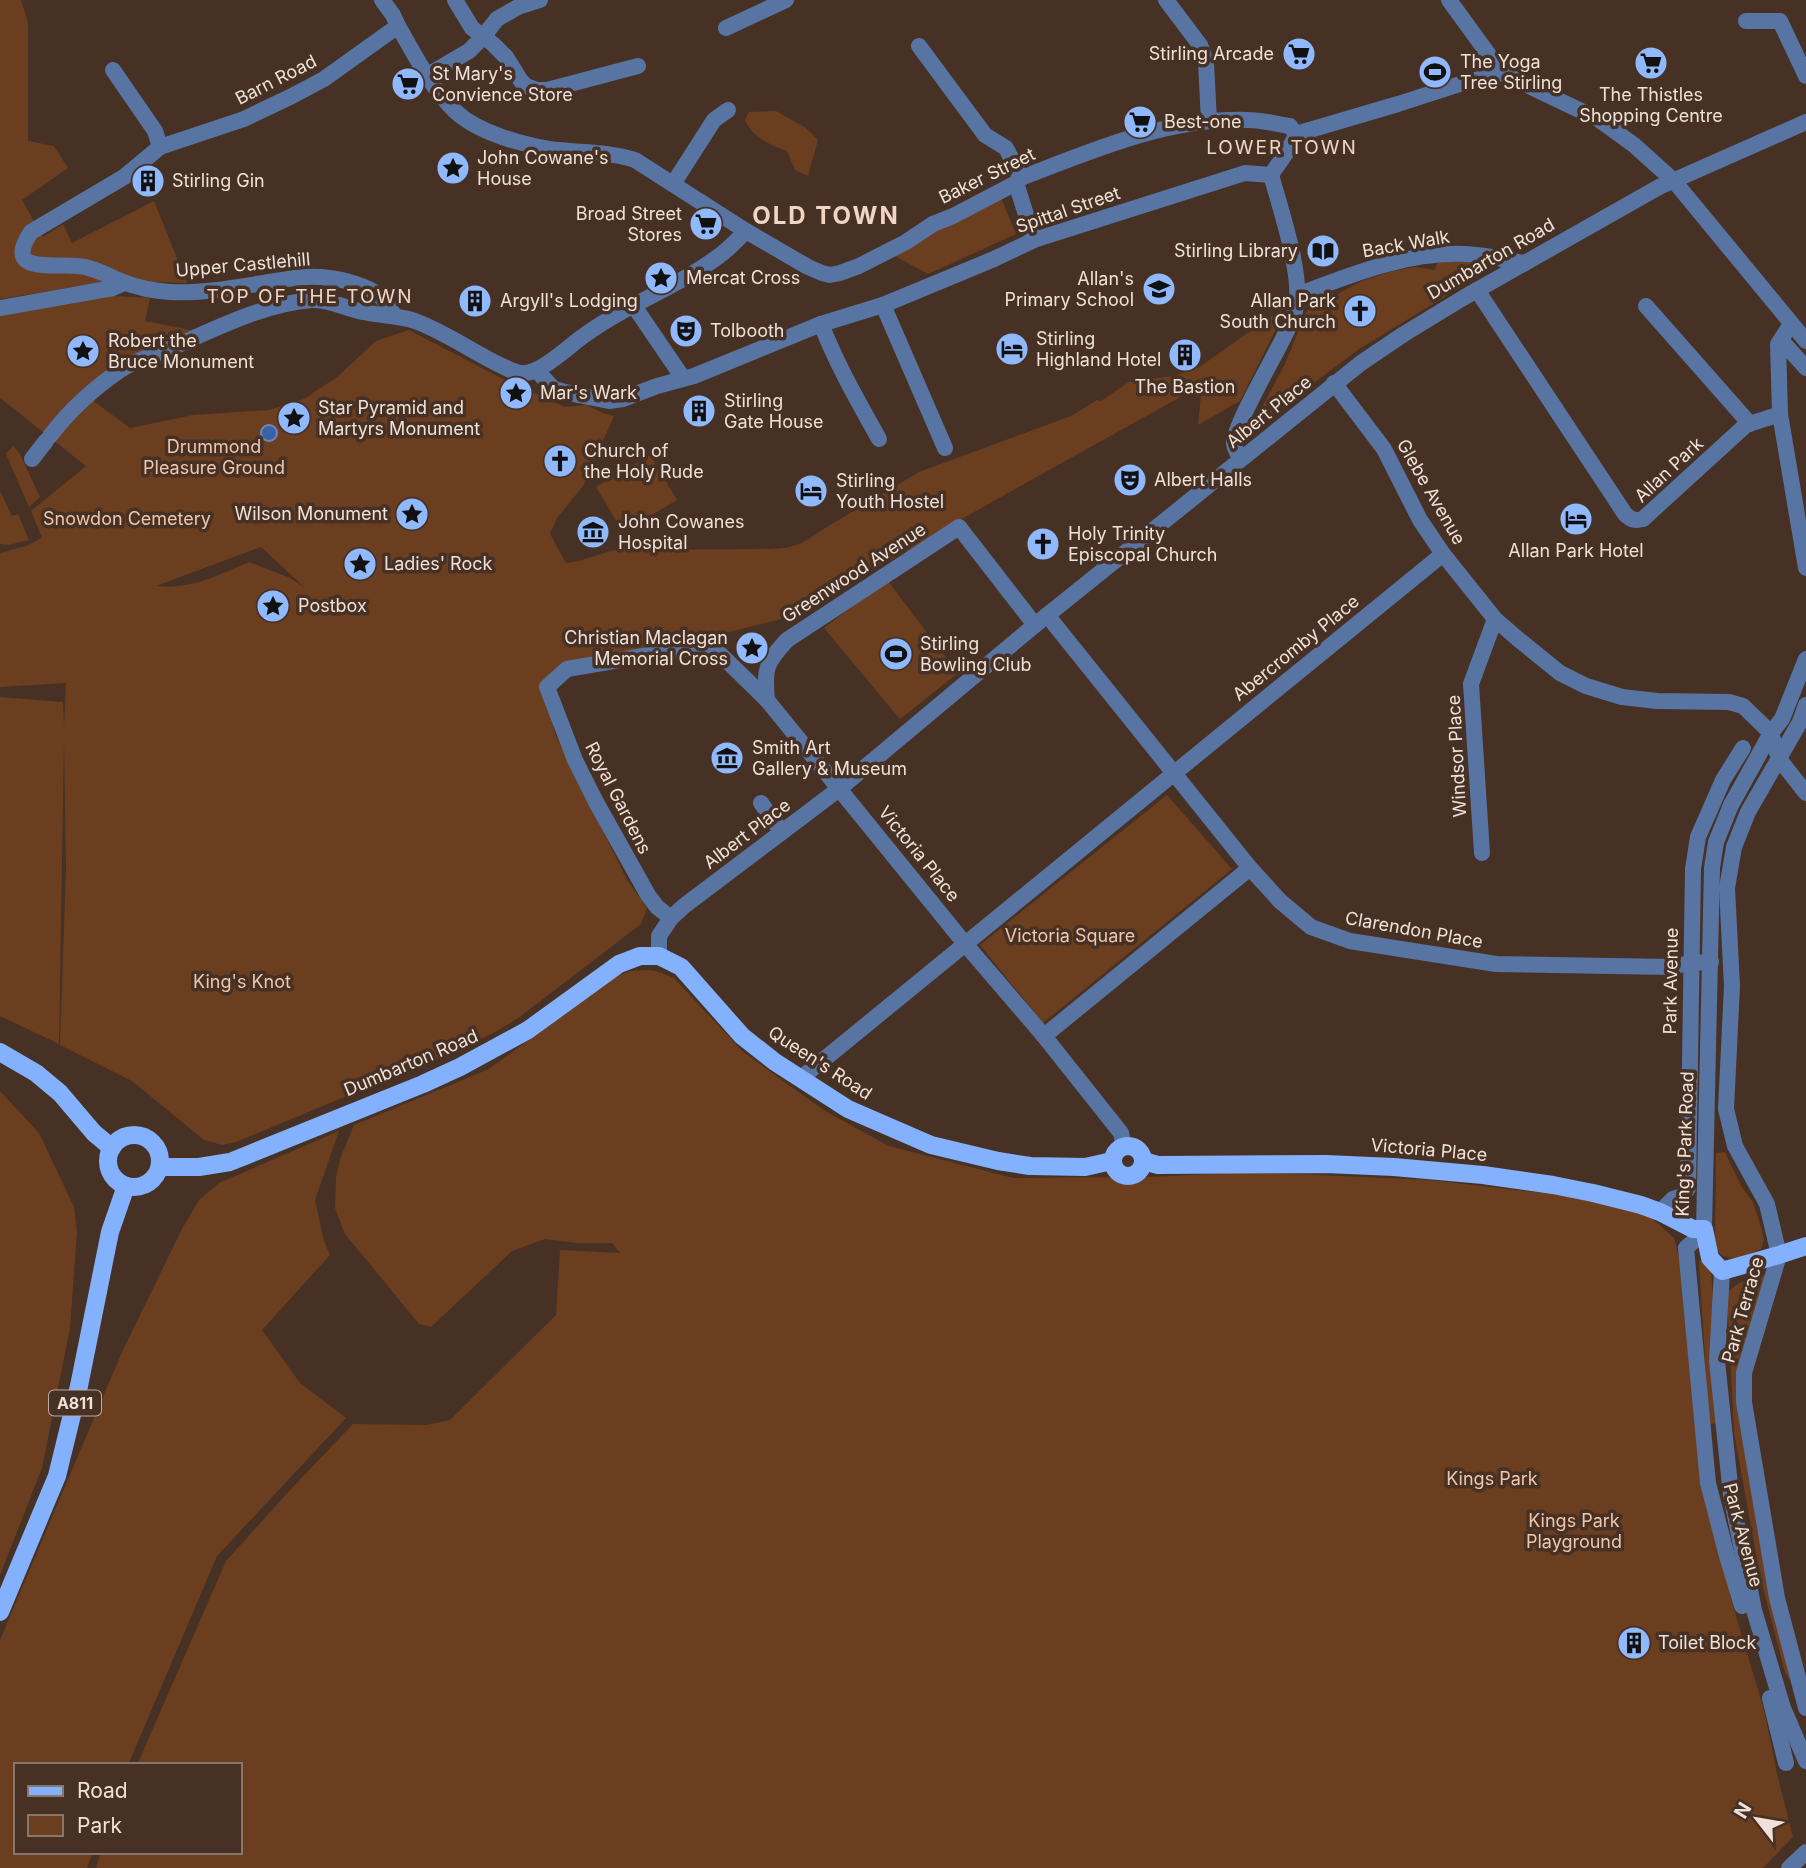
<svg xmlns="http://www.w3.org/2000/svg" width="1806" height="1868" font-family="Inter,sans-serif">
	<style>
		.green { fill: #6c3e20; fill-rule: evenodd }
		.water { fill: #3961a5; stroke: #7087b5; stroke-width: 2 }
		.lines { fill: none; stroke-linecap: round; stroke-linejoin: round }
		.minor { stroke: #5874a3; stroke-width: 16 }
		.major { stroke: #83b1fd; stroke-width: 18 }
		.labels { text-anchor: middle; stroke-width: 7; stroke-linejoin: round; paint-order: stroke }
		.shield { fill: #463124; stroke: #bcaca3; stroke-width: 2 }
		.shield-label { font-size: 16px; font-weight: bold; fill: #efe1d9 }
		.poi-label { font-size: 18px; fill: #efe1d9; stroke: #463124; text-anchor: start }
		.street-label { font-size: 18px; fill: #efe1d9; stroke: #463124 }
		.park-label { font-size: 18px; fill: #f0c6ad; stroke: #463124 }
		.neighbourhood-label { font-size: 19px; letter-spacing: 2px; fill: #f0d4c4; stroke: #463124 }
		.district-label { font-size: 24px; font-weight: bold; letter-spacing: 2px; fill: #f0d4c4; stroke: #463124 }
	</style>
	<rect width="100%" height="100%" fill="#463124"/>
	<!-- green -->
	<g class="green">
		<polygon points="0,0 21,0 28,22 28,141 54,146 68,168 22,200 43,237 63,224 72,243 154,201 187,283 126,281 87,285 0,299"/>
		<path d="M 776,111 L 806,128 L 818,140 L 808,176 L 795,170 L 787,151 C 770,145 752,137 745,120 L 749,112 Z"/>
		<polygon points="1001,198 1016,234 928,274 891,254"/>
		<polygon points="1457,261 1497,265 1359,349 1255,427 1257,417 1285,364 1307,310 1362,281 1393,271 1416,267 1435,270 1437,262"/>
		<path d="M 95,295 L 150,298 L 145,321 L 191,330 L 192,338 L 88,397 L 130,428 L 193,415 L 269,410 L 304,399 L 337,377 L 376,341 L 409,330 L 503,379 L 565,407 L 586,405 L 603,413 L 614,416 L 583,486 L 557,518 L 550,534 L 566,563 L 579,561 L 614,550 L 769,549 L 786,548 L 802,543 L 825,528 L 919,472 L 1071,416 L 1097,400 L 1101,401 L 1129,382 L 1173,376 L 1198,368 L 1283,308 L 1282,317 L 1240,401 L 1198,425 L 1202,385 L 983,507 L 793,616 L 670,647 L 563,666 L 542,686 L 555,734 L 627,880 L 647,908 L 641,924 L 521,1016 L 497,1031 L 458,1050 L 236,1142 L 222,1145 L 204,1140 L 132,1081 L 60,1045 L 66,868 L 64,740 L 59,1044 L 0,1016 L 0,697 L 63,702 L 64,727 L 66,683 L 0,687 L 0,553 L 26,546 L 42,538 L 31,511 L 86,466 L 0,398 L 0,314 ZM 261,547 L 304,587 L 288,577 L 249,562 C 219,575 190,590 156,586 Z"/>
		<polygon points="13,446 20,454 40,497 29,507 6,454"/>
		<polygon points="650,455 677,500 623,532 596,487"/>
		<polygon points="0,491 12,516 18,514 29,540 9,545 0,544"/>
		<polygon points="887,580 958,673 900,719 824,628"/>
		<polygon points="1167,795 1232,869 1043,1023 980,945"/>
		<polygon points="647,970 656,971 674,978 743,1052 825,1111 889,1146 1013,1178 1150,1177 1253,1172 1428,1180 1597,1199 1646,1213 1674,1238 1681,1264 1699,1468 1733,1606 1764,1710 1777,1774 1793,1837 1763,1868 96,1868 101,1852 240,1852 240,1765 137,1765 226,1561 291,1489 353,1424 427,1425 450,1420 556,1315 560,1250 620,1253 612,1243 577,1243 545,1239 512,1251 431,1327 419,1324 345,1234 335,1208 336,1177 340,1159 354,1125 489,1069 615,977 630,971"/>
		<polygon points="0,1091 39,1133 74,1207 77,1232 70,1328 42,1468 0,1575"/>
		<polygon points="339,1131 315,1200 324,1241 330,1255 262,1330 300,1383 346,1418 217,1556 128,1765 16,1765 16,1852 93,1852 87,1868 0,1868 0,1640 122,1352 182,1229 199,1200 219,1183"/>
		<path d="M 1725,1152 L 1741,1186 L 1753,1202 L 1761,1227 L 1764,1239 L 1761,1249 C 1749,1254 1728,1265 1718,1251 C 1716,1247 1716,1243 1715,1239 L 1716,1153 Z"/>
		<polygon points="1710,1258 1722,1423 1709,1424 1699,1261"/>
		<path d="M 1765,1275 L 1769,1278 L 1740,1372 L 1796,1682 L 1790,1680 L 1785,1673 L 1760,1576 L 1734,1432 L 1727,1293 C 1737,1282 1750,1278 1765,1275 Z"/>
	</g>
	<!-- water -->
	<circle class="water" cx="269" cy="433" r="8"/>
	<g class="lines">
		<!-- minor -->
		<g class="minor">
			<path d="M 382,0 L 393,15 L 398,26 C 415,55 431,88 455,111 C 477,132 520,144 549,149 C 578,153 607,151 635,160 L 746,231 L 808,267 L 822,273 L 830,275 L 840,273 L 859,266 L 906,242 L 933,224 L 953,216 L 1016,183 L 1021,178 C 1094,150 1169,117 1248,120 C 1262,120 1276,124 1290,126 L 1296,134"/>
			<polyline points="455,0 472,28 493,44 506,57 521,81 526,86 537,90 547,90 638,66"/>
			<polyline points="1166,0 1200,45 1206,62 1209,121"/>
			<polyline points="1449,0 1502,73 1598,119 1634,145 1674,181 1806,341"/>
			<polyline points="1746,21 1780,21 1806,76"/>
			<polyline points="726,28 786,0"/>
			<polyline points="919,46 985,135 1006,148 1021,178"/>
			<polyline points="113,70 155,131 160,147"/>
			<polyline points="428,75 469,51 483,37 497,19 518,7 540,0"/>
			<polyline points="1296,134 1398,104 1460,84 1502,73"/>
			<path d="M 1271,175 C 1279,162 1291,149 1296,134"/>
			<polyline points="1016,183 1034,240"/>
			<polyline points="673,184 714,120 728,110"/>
			<path d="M 1477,290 L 1625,514 C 1631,520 1635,521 1643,519 L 1746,425 L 1780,414"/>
			<path d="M 1297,295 C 1350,275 1408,251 1466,254 C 1486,255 1506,260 1525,263"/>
			<polyline points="883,305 945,448"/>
			<polyline points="634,306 683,378"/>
			<polyline points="1646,306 1750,424"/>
			<polyline points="0,308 113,288 124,283"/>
			<path d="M 395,316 C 390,309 385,300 379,295 C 367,286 343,279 329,278 C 311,275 293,278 276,281 C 242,286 204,294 170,292 C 155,291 136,287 123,282 C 108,276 94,267 78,266 C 54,263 2,275 31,232 L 124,177 L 160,147 L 244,119 L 292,96 L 324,79 L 398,26"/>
			<path d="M 821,324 C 837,365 858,401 879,439"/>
			<polyline points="1791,324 1778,344 1780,414 1806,568"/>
			<polyline points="1781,340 1806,368"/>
			<polyline points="536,370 554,389 573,394 609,401 623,399 657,386 694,376 821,324 883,305 994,259 1034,240 1245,173 1271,175"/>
			<polyline points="1334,383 1384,449 1420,520 1443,554 1495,619 1518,639 1560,673 1586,686 1622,697 1657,701 1729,702 1743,706 1771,733 1779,759 1806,793"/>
			<path d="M 50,436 C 69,411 93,389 119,371 C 133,361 151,356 167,350 C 210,331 265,303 312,300 C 330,299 346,309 363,312 C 381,316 398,315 415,321 C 445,332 471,351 500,365 C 507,368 516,374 524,373 C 541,373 568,347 582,337 C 625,305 676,288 719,256 C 729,249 737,240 746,231"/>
			<polyline points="32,459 46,441"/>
			<path d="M 1241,459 C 1238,454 1235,450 1234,444 C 1233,425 1281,347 1291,322 C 1293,317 1295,312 1296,307 C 1303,276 1280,207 1271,175"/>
			<polyline points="1047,615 1250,868 1280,901 1311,927 1350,941 1496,964 1671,967 1690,963 1711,962"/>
			<path d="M 767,700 C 764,668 766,663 787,640 L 959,527 L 1035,625"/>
			<polyline points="1806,705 1800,722 1748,812 1734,847 1727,888 1732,986 1726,1109 1735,1146 1767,1204 1779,1255 1744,1373 1744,1402 1777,1598 1806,1708"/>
			<polyline points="761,803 782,832"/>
			<polyline points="1482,853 1471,684 1495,619"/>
			<polyline points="671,918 657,907 648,895 596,802 575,760 547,687 567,669 702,646 720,654 767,700 966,945 1044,1036 1121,1133 1124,1146"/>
			<polyline points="659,956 659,936 671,918 684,906 839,789 1035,625 1361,363 1404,334 1463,298 1659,187 1806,122"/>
			<polyline points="1044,1036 1250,868"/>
			<path d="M 800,1079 C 1016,905 1228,728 1443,554"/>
			<polyline points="1660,1212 1673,1199 1683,1196 1688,1188 1693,869 1698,837 1723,780 1743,748"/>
			<polyline points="1704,1229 1712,868 1716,842 1731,805 1771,733 1782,719 1806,659"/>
			<polyline points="1704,1232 1686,1248 1708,1483 1727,1556 1742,1606"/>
			<polyline points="1722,1271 1717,1361 1731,1495 1754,1610 1783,1708 1806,1761"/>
			<polyline points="1770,1698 1786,1763"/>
			<polyline points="1789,1868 1806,1852"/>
		</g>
		<!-- major -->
		<g class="major">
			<polyline points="0,1052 36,1073 60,1093 94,1133 112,1148"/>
			<circle cx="134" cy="1161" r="26"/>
			<circle cx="1128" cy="1161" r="15"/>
			<polyline points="1143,1161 1158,1165 1326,1164 1394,1167 1483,1175 1553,1185 1593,1193 1641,1205 1660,1212 1693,1229 1704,1229 1710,1258 1722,1271 1779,1255 1806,1246"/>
			<polyline points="160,1167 199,1167 230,1162 423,1084 460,1067 528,1030 619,964 640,956 659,956 681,967 742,1036 775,1062 848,1109 931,1145 998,1161 1030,1166 1085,1167 1112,1161"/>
			<polyline points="0,1612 57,1476 79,1386 110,1232 126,1186"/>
		</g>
	</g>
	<!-- icons -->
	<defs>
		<symbol id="supermarket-disc" viewBox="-11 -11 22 22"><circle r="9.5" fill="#8fb8fd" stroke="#463124"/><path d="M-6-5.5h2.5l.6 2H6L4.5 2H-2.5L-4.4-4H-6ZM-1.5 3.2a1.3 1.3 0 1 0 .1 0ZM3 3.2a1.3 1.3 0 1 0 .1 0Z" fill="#111"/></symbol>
		<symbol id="stadium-disc" viewBox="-11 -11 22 22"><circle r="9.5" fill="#8fb8fd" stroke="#463124"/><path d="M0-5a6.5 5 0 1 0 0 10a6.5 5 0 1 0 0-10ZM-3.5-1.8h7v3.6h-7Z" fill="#111"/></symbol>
		<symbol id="sight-disc" viewBox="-11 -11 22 22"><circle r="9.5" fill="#8fb8fd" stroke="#463124"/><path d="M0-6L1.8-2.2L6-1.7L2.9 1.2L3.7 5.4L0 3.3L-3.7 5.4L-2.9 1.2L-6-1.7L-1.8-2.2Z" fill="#111"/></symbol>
		<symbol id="building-disc" viewBox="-11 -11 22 22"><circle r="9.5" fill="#8fb8fd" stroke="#463124"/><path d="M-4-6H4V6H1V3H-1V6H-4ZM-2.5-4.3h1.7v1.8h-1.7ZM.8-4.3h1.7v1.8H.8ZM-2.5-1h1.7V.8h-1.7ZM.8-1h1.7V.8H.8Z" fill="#111"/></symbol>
		<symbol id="library-disc" viewBox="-11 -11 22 22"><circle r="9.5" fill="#8fb8fd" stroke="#463124"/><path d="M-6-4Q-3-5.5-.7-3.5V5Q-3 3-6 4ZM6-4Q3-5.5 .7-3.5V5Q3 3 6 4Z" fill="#111"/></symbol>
		<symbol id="school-disc" viewBox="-11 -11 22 22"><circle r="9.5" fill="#8fb8fd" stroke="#463124"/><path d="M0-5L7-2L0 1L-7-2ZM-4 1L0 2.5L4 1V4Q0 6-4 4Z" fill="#111"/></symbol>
		<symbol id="church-disc" viewBox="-11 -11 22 22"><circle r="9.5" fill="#8fb8fd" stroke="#463124"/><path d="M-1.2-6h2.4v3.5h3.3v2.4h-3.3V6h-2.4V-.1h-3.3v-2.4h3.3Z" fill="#111"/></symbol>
		<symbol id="theatre-disc" viewBox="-11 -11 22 22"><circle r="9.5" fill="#8fb8fd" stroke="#463124"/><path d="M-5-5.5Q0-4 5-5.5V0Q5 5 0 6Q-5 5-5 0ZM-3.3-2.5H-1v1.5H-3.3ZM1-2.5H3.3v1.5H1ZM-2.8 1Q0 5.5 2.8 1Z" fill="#111"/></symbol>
		<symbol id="hotel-disc" viewBox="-11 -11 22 22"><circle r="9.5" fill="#8fb8fd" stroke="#463124"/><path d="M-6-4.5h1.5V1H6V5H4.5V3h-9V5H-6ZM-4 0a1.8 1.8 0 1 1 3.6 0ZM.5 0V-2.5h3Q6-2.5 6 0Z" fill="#111"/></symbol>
		<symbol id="museum-disc" viewBox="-11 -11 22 22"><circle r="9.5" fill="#8fb8fd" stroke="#463124"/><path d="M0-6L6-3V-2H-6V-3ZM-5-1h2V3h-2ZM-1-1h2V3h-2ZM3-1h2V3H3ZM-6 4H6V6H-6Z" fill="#111"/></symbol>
	</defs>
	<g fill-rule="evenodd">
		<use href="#supermarket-disc" x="1280" y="35" width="38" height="38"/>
		<use href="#supermarket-disc" x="1632" y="44" width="38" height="38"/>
		<use href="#stadium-disc" x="1416" y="53" width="38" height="38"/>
		<use href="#supermarket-disc" x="389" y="65" width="38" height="38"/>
		<use href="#supermarket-disc" x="1121" y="103" width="38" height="38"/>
		<use href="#sight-disc" x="434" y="149" width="38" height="38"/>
		<use href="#building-disc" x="129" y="162" width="38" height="38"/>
		<use href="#supermarket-disc" x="687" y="205" width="38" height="38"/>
		<use href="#library-disc" x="1304" y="232" width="38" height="38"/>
		<use href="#sight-disc" x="642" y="259" width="38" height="38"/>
		<use href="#school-disc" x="1140" y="270" width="38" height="38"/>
		<use href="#building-disc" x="456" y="282" width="38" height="38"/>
		<use href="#church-disc" x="1341" y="292" width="38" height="38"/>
		<use href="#theatre-disc" x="667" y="312" width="38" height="38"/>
		<use href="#hotel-disc" x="993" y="330" width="38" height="38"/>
		<use href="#sight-disc" x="64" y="332" width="38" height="38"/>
		<use href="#building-disc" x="1166" y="336" width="38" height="38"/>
		<use href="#sight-disc" x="497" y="374" width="38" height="38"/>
		<use href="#building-disc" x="680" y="392" width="38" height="38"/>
		<use href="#sight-disc" x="275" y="399" width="38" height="38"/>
		<use href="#church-disc" x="541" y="442" width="38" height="38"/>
		<use href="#theatre-disc" x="1111" y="461" width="38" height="38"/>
		<use href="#hotel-disc" x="792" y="472" width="38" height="38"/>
		<use href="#sight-disc" x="393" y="495" width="38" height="38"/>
		<use href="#hotel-disc" x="1557" y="500" width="38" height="38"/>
		<use href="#museum-disc" x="574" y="513" width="38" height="38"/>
		<use href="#church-disc" x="1024" y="525" width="38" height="38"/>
		<use href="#sight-disc" x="341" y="545" width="38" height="38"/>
		<use href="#sight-disc" x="254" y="587" width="38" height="38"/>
		<use href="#sight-disc" x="733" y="629" width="38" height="38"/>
		<use href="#stadium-disc" x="877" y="635" width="38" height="38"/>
		<use href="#museum-disc" x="708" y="739" width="38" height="38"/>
		<use href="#building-disc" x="1615" y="1624" width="38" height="38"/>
	</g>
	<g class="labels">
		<!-- shield labels -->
		<rect class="shield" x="49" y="1390.5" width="52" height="25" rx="5"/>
		<g class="shield-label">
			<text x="75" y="1409">A811</text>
		</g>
		<!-- poi labels -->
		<g class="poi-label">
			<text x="1274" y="60" text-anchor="end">Stirling Arcade</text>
			<text x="1460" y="68">The Yoga<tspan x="1460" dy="21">Tree Stirling</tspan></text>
			<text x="432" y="80">St Mary's<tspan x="432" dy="21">Convience Store</tspan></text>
			<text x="1651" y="101" text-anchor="middle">The Thistles<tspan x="1651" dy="21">Shopping Centre</tspan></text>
			<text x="1164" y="128">Best-one</text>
			<text x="477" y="164">John Cowane's<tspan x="477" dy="21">House</tspan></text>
			<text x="172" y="187">Stirling Gin</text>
			<text x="682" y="220" text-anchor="end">Broad Street<tspan x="682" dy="21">Stores</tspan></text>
			<text x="1298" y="257" text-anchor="end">Stirling Library</text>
			<text x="686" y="284">Mercat Cross</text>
			<text x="1134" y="285" text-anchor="end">Allan's<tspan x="1134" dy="21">Primary School</tspan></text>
			<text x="500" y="307">Argyll's Lodging</text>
			<text x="1336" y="307" text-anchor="end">Allan Park<tspan x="1336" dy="21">South Church</tspan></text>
			<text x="710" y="337">Tolbooth</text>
			<text x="1036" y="345">Stirling<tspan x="1036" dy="21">Highland Hotel</tspan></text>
			<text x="108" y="347">Robert the<tspan x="108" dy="21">Bruce Monument</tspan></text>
			<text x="1185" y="393" text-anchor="middle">The Bastion</text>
			<text x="540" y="399">Mar's Wark</text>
			<text x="724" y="407">Stirling<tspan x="724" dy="21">Gate House</tspan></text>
			<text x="318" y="414">Star Pyramid and<tspan x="318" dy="21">Martyrs Monument</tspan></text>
			<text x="584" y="457">Church of<tspan x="584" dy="21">the Holy Rude</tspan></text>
			<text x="1154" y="486">Albert Halls</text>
			<text x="836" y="487">Stirling<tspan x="836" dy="21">Youth Hostel</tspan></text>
			<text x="388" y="520" text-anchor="end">Wilson Monument</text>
			<text x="618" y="528">John Cowanes<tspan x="618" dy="21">Hospital</tspan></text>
			<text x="1068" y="540">Holy Trinity<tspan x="1068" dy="21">Episcopal Church</tspan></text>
			<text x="1576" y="557" text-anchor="middle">Allan Park Hotel</text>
			<text x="384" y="570">Ladies' Rock</text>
			<text x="298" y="612">Postbox</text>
			<text x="728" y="644" text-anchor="end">Christian Maclagan<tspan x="728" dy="21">Memorial Cross</tspan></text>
			<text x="920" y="650">Stirling<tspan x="920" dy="21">Bowling Club</tspan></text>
			<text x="752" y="754">Smith Art<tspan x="752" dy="21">Gallery &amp; Museum</tspan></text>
			<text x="1658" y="1649">Toilet Block</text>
		</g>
		<!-- street labels -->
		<g class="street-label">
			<text transform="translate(276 80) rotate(-27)" y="6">Barn Road</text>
			<text transform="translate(987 176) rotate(-26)" y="6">Baker Street</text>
			<text transform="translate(1068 210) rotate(-19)" y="6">Spittal Street</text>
			<text transform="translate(1406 244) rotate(-10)" y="6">Back Walk</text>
			<text transform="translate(1491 259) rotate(-30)" y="6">Dumbarton Road</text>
			<text transform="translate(243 265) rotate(-5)" y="6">Upper Castlehill</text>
			<text transform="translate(1269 412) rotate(-39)" y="6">Albert Place</text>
			<text transform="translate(1669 470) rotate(-43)" y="6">Allan Park</text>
			<text transform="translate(1431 492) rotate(60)" y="6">Glebe Avenue</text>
			<text transform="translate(854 573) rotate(-33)" y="6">Greenwood Avenue</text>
			<text transform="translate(1296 648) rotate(-39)" y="6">Abercromby Place</text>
			<text transform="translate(1457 756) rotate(-93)" y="6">Windsor Place</text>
			<text transform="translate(618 798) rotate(63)" y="6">Royal Gardens</text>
			<text transform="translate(747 834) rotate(-37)" y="6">Albert Place</text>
			<text transform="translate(919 854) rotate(51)" y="6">Victoria Place</text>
			<text transform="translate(1414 930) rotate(10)" y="6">Clarendon Place</text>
			<text transform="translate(1671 981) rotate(-89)" y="6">Park Avenue</text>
			<text transform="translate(411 1063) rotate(-23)" y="6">Dumbarton Road</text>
			<text transform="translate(820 1063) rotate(33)" y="6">Queen's Road</text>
			<text transform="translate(1685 1144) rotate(-88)" y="6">King's Park Road</text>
			<text transform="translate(1429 1150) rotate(5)" y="6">Victoria Place</text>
			<text transform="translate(1743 1310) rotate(-74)" y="6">Park Terrace</text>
			<text transform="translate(1743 1535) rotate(75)" y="6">Park Avenue</text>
		</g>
		<!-- park labels -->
		<g class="park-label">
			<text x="214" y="453">Drummond<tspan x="214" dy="21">Pleasure Ground</tspan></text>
			<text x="127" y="525">Snowdon Cemetery</text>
			<text x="1070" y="942">Victoria Square</text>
			<text x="242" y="988">King's Knot</text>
			<text x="1492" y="1485">Kings Park</text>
			<text x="1574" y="1527">Kings Park<tspan x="1574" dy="21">Playground</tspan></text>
		</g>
		<!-- neighbourhood labels -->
		<g class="neighbourhood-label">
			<text x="1282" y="154">LOWER TOWN</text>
			<text x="310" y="303">TOP OF THE TOWN</text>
		</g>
		<!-- district labels -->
		<g class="district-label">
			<text x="826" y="224">OLD TOWN</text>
		</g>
	</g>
	<!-- legend -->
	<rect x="14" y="1763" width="228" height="91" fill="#463124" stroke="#8a776c" stroke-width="2"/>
	<rect x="28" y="1786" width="35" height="10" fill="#83b1fd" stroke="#8a776c" stroke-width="2"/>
	<text x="77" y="1798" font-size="21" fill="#efe1d9">Road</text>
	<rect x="28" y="1815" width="35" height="21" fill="#6c3e20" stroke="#8a776c" stroke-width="2"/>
	<text x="77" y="1833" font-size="21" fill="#efe1d9">Park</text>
	<!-- north arrow -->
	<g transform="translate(1757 1819) rotate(301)" stroke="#463124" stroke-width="5" paint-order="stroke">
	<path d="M0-5L12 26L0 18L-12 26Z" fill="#efe1d9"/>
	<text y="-10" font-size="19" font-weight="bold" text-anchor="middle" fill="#efe1d9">N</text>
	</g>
</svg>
